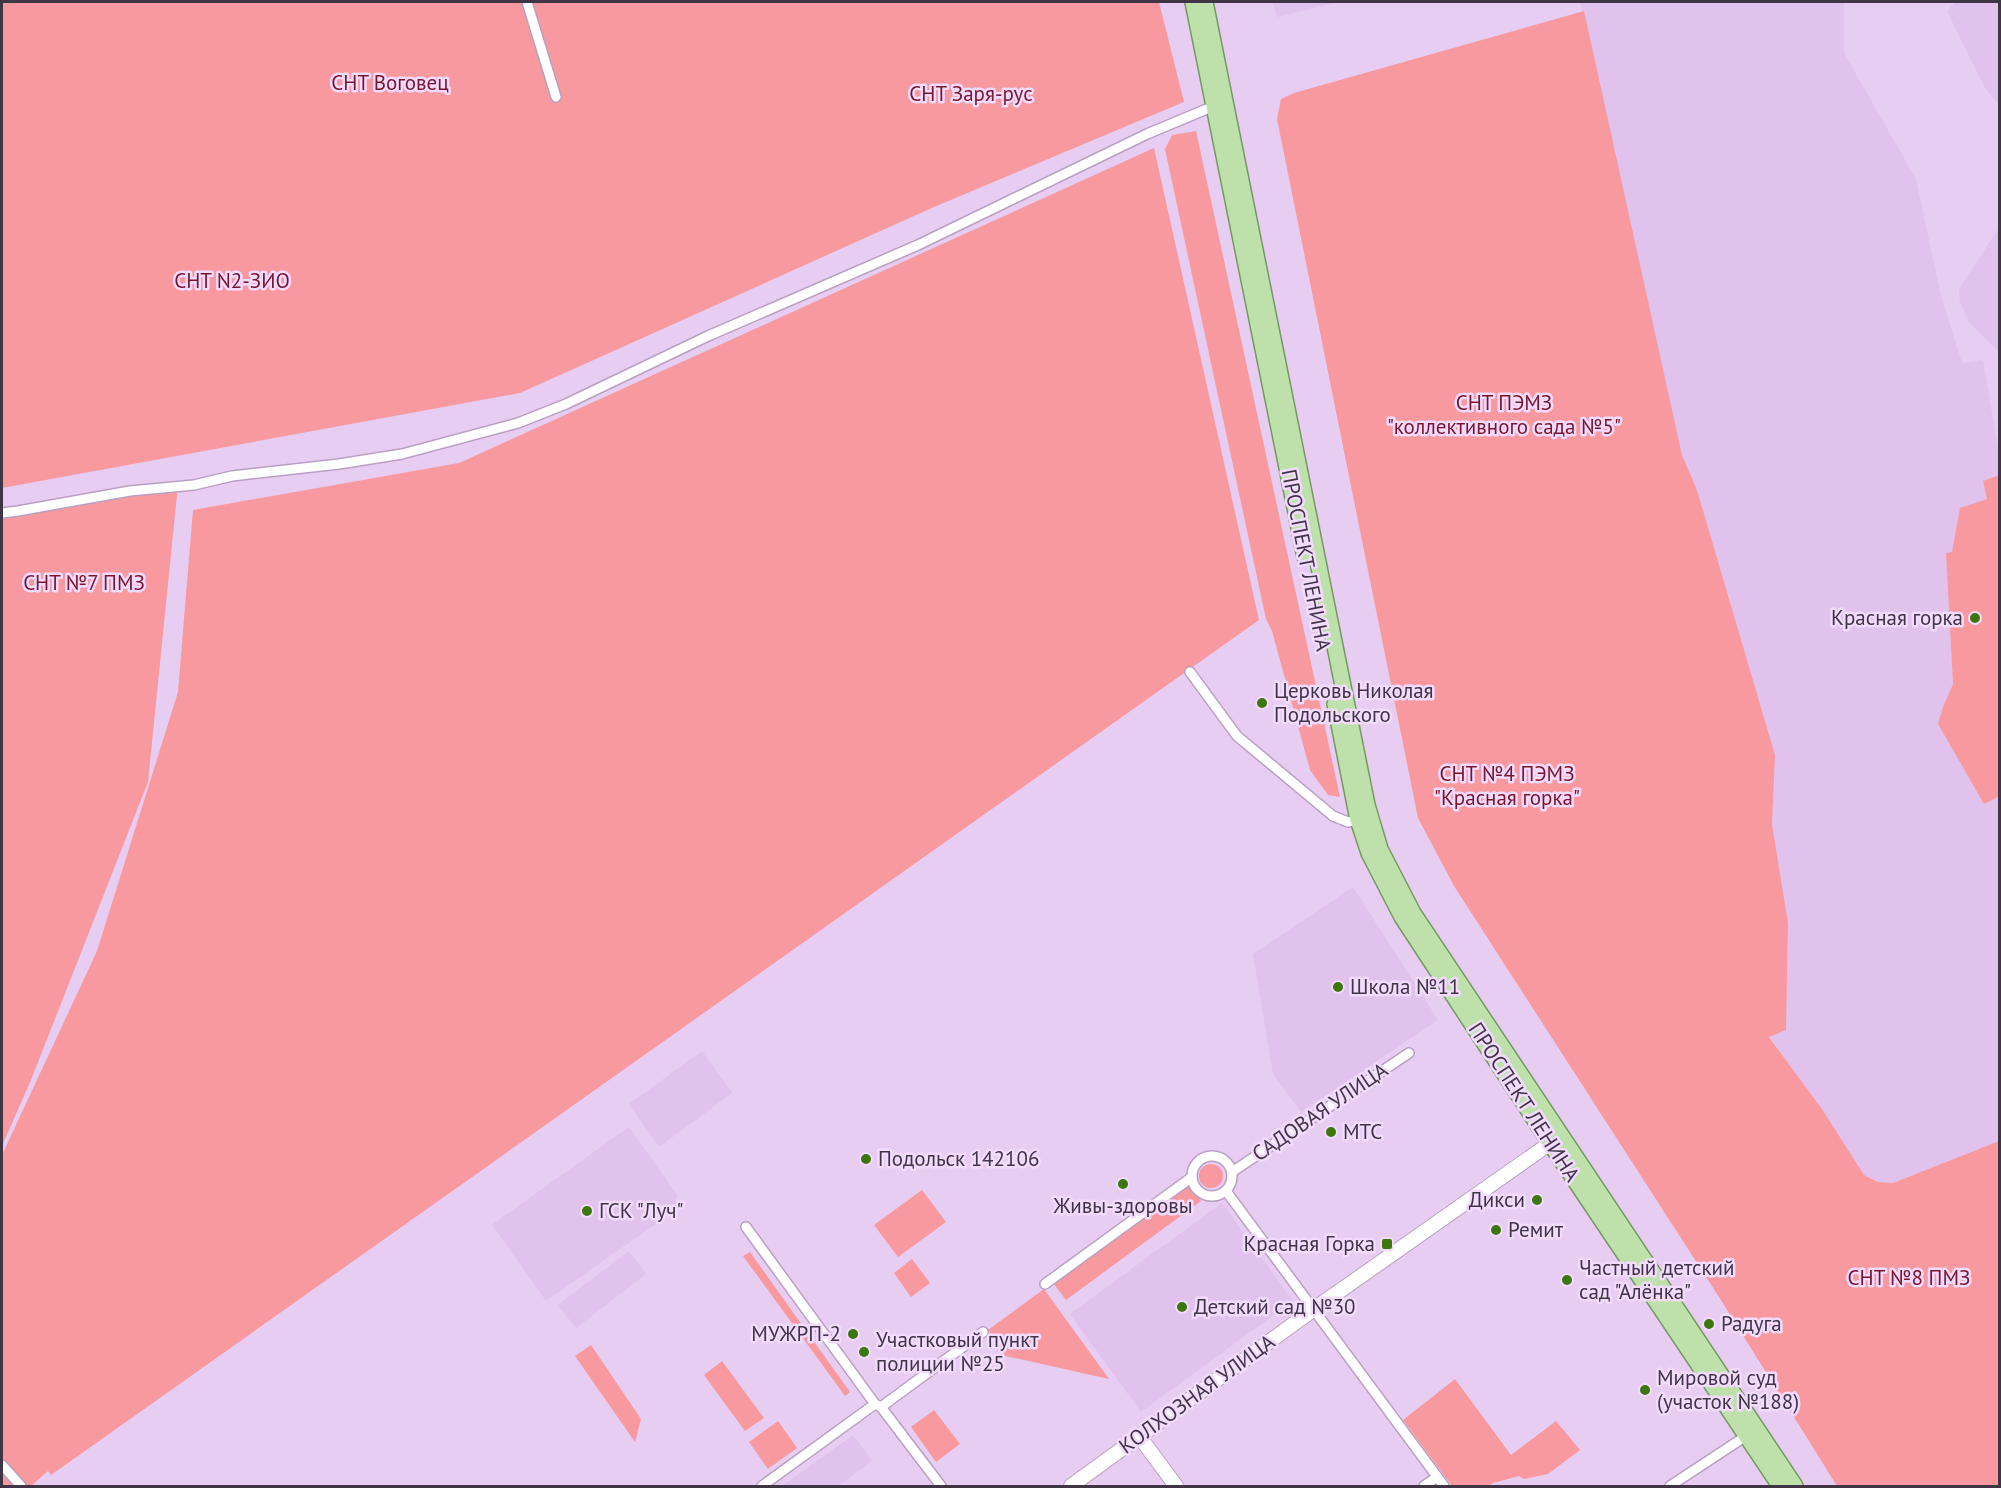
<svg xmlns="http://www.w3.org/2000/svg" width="2001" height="1488" font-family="'PT Sans',sans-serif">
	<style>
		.built { fill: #e0c2ec }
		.green { fill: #f8999f }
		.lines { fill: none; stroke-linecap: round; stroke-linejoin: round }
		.street-casing { stroke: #b9a0c3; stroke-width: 12 }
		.secondary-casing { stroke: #b9a0c3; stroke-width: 16 }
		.primary-casing { stroke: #759863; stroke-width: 18 }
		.street { stroke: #fff; stroke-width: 9 }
		.secondary { stroke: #fff; stroke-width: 14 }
		.primary { stroke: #bee1ab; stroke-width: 15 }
		.poi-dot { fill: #3c770e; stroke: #f3daff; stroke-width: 2 }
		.labels { text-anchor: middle; stroke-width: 5; stroke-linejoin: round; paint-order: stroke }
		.park-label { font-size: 21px; fill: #7a1529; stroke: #f3daff }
		.street-label { font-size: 21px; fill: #3f3544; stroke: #f3daff }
		.poi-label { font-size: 21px; fill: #3f3544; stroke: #f3daff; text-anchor: start }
	</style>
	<rect width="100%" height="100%" fill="#e6cdf1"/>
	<!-- built -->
	<g class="built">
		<polygon points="1273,2 1339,2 1277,17"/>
		<polygon points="1580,2 1844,2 1844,53 1916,179 1940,292 1962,363 1983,360 1999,454 1999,475 1983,481 1988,499 1960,508 1952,553 1946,553 1953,684 1943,707 1984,804 1999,796 1999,1141 1893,1183 1878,1182 1864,1175 1822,1109 1769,1036 1786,1030 1788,923 1772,824 1775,755 1697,490 1682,455"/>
		<polygon points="1956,2 1999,2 1999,104 1985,88 1947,11"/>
		<polygon points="1999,228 2000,352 1999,352 1969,322 1960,302 1959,289"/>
		<polygon points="1353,887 1438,1020 1301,1112 1273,1074 1253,954"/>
		<polygon points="702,1051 732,1093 659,1147 629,1104"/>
		<polygon points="629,1127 677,1195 674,1211 546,1301 492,1225"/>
		<polygon points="1222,1203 1293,1301 1141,1412 1070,1314"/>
		<polygon points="629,1251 646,1274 576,1328 558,1305"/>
		<polygon points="853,1435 872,1461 838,1486 782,1486"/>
	</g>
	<!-- green -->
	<g class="green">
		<polygon points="2,2 1159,2 1184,102 934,207 520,393 2,488"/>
		<polygon points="1584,11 1682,455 1697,490 1775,755 1772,824 1788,923 1786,1030 1769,1037 1822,1109 1864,1175 1878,1182 1893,1183 1999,1141 1999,1486 1837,1486 1719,1297 1454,886 1418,818 1277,119 1281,99 1294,93"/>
		<polygon points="1196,131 1340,797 1328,795 1310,770 1272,631 1266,619 1165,149 1172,135"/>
		<polygon points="1154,148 1259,620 51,1475 48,1471 31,1486 2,1486 2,1155 97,951 178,692 193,510 459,463"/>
		<polygon points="1999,475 2000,796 1984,804 1938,724 1943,707 1953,684 1946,553 1952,552 1960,508 1987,499 1983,481"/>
		<polygon points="178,485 148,782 31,1080 2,1146 2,509"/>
		<circle cx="1211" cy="1176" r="12"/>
		<polygon points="1189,1184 1201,1201 1066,1300 1054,1284"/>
		<polygon points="922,1190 946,1222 898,1257 874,1225"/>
		<polygon points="750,1252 850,1392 845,1396 743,1256"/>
		<polygon points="912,1259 930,1283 911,1297 894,1273"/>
		<polygon points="1044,1289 1109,1379 1001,1355 987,1336 990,1333 988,1330"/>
		<polygon points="591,1345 641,1419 635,1442 575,1356"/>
		<polygon points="722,1361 764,1418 745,1431 704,1375"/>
		<polygon points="1455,1379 1511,1455 1556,1421 1580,1450 1548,1474 1524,1479 1519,1476 1493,1483 1489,1486 1452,1486 1403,1420"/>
		<polygon points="934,1410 960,1444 936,1462 911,1427"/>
		<polygon points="778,1421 797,1448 768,1469 749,1442"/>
	</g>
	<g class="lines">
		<defs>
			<g id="street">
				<polyline points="527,2 556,97"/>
				<polyline points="2,513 18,511 130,491 194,485 232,476 339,464 402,454 518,423 566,404 708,336 918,245 1147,134 1214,106"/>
				<polyline points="1190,672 1237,736 1333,816 1348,822 1358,820"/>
				<circle cx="1212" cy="1176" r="20"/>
				<polyline points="1232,1172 1409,1053"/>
				<polyline points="1226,1191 1444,1486"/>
				<polyline points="746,1227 875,1404 881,1407 941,1486"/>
				<polyline points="1045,1284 1192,1177"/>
				<polyline points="881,1407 983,1332"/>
				<polyline points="2,1465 21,1486"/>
				<polyline points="762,1486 875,1404"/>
				<polyline points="1424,1486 1437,1477"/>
				<polyline points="1670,1486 1746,1436"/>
			</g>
			<g id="secondary">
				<polyline points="1139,1436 1176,1486"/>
				<polyline points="1071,1486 1314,1309 1559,1137"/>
			</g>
			<g id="primary">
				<polyline points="1193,2 1305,557"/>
				<polyline points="1205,2 1367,805 1380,849 1413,913 1795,1486"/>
				<polyline points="1335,704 1358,820 1369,853 1402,917 1550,1143 1780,1486"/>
			</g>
		</defs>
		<!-- street casing -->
		<use href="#street" class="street-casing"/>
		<!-- secondary casing -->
		<use href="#secondary" class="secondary-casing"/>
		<!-- primary casing -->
		<use href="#primary" class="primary-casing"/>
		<!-- street -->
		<use href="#street" class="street"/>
		<!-- secondary -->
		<use href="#secondary" class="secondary"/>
		<!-- primary -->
		<use href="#primary" class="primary"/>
	</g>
	<!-- markers -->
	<g class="poi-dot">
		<circle cx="1975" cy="618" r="6"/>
		<circle cx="1262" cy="703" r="6"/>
		<circle cx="1338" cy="987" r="6"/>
		<circle cx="1331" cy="1132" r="6"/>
		<circle cx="866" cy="1159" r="6"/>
		<circle cx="1123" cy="1184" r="6"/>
		<circle cx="1537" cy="1200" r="6"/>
		<circle cx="587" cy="1211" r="6"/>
		<circle cx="1496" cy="1230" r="6"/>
		<rect x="1381" y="1238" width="12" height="12" rx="3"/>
		<circle cx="1567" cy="1280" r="6"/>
		<circle cx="1182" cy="1307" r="6"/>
		<circle cx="1709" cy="1324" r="6"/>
		<circle cx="853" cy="1334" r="6"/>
		<circle cx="864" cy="1352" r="6"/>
		<circle cx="1645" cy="1390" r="6"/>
	</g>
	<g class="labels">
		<!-- park labels -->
		<g class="park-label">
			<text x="390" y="90">СНТ Воговец</text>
			<text x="971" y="101">СНТ Заря-рус</text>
			<text x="232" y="288">СНТ N2-ЗИО</text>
			<text x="1504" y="410">СНТ ПЭМЗ<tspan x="1504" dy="24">"коллективного сада №5"</tspan></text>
			<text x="84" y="590">СНТ №7 ПМЗ</text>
			<text x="1507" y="781">СНТ №4 ПЭМЗ<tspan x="1507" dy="24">"Красная горка"</tspan></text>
			<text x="1909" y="1285">СНТ №8 ПМЗ</text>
		</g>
		<!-- street labels -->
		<g class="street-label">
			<text transform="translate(1306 560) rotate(79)" y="7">ПРОСПЕКТ ЛЕНИНА</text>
			<text transform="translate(1524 1102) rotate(57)" y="7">ПРОСПЕКТ ЛЕНИНА</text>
			<text transform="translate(1320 1112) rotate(-34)" y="7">САДОВАЯ УЛИЦА</text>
			<text transform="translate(1197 1394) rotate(-36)" y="7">КОЛХОЗНАЯ УЛИЦА</text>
		</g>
		<!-- poi labels -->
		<g class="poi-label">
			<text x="1963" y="625" text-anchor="end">Красная горка</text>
			<text x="1274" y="698">Церковь Николая<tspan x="1274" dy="24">Подольского</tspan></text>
			<text x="1350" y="994">Школа №11</text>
			<text x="1343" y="1139">МТС</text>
			<text x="878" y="1166">Подольск 142106</text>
			<text x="1525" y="1207" text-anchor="end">Дикси</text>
			<text x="1123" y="1213" text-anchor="middle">Живы-здоровы</text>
			<text x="599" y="1218">ГСК "Луч"</text>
			<text x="1508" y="1237">Ремит</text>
			<text x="1375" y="1251" text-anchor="end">Красная Горка</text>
			<text x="1579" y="1275">Частный детский<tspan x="1579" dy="24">сад "Алёнка"</tspan></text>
			<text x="1194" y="1314">Детский сад №30</text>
			<text x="1721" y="1331">Радуга</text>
			<text x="841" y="1341" text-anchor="end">МУЖРП-2</text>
			<text x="876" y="1347">Участковый пункт<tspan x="876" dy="24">полиции №25</tspan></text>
			<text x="1657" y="1385">Мировой суд<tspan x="1657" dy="24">(участок №188)</tspan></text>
		</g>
	</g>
	<!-- border -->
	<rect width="2001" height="1488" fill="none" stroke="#3f3544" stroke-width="6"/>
</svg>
